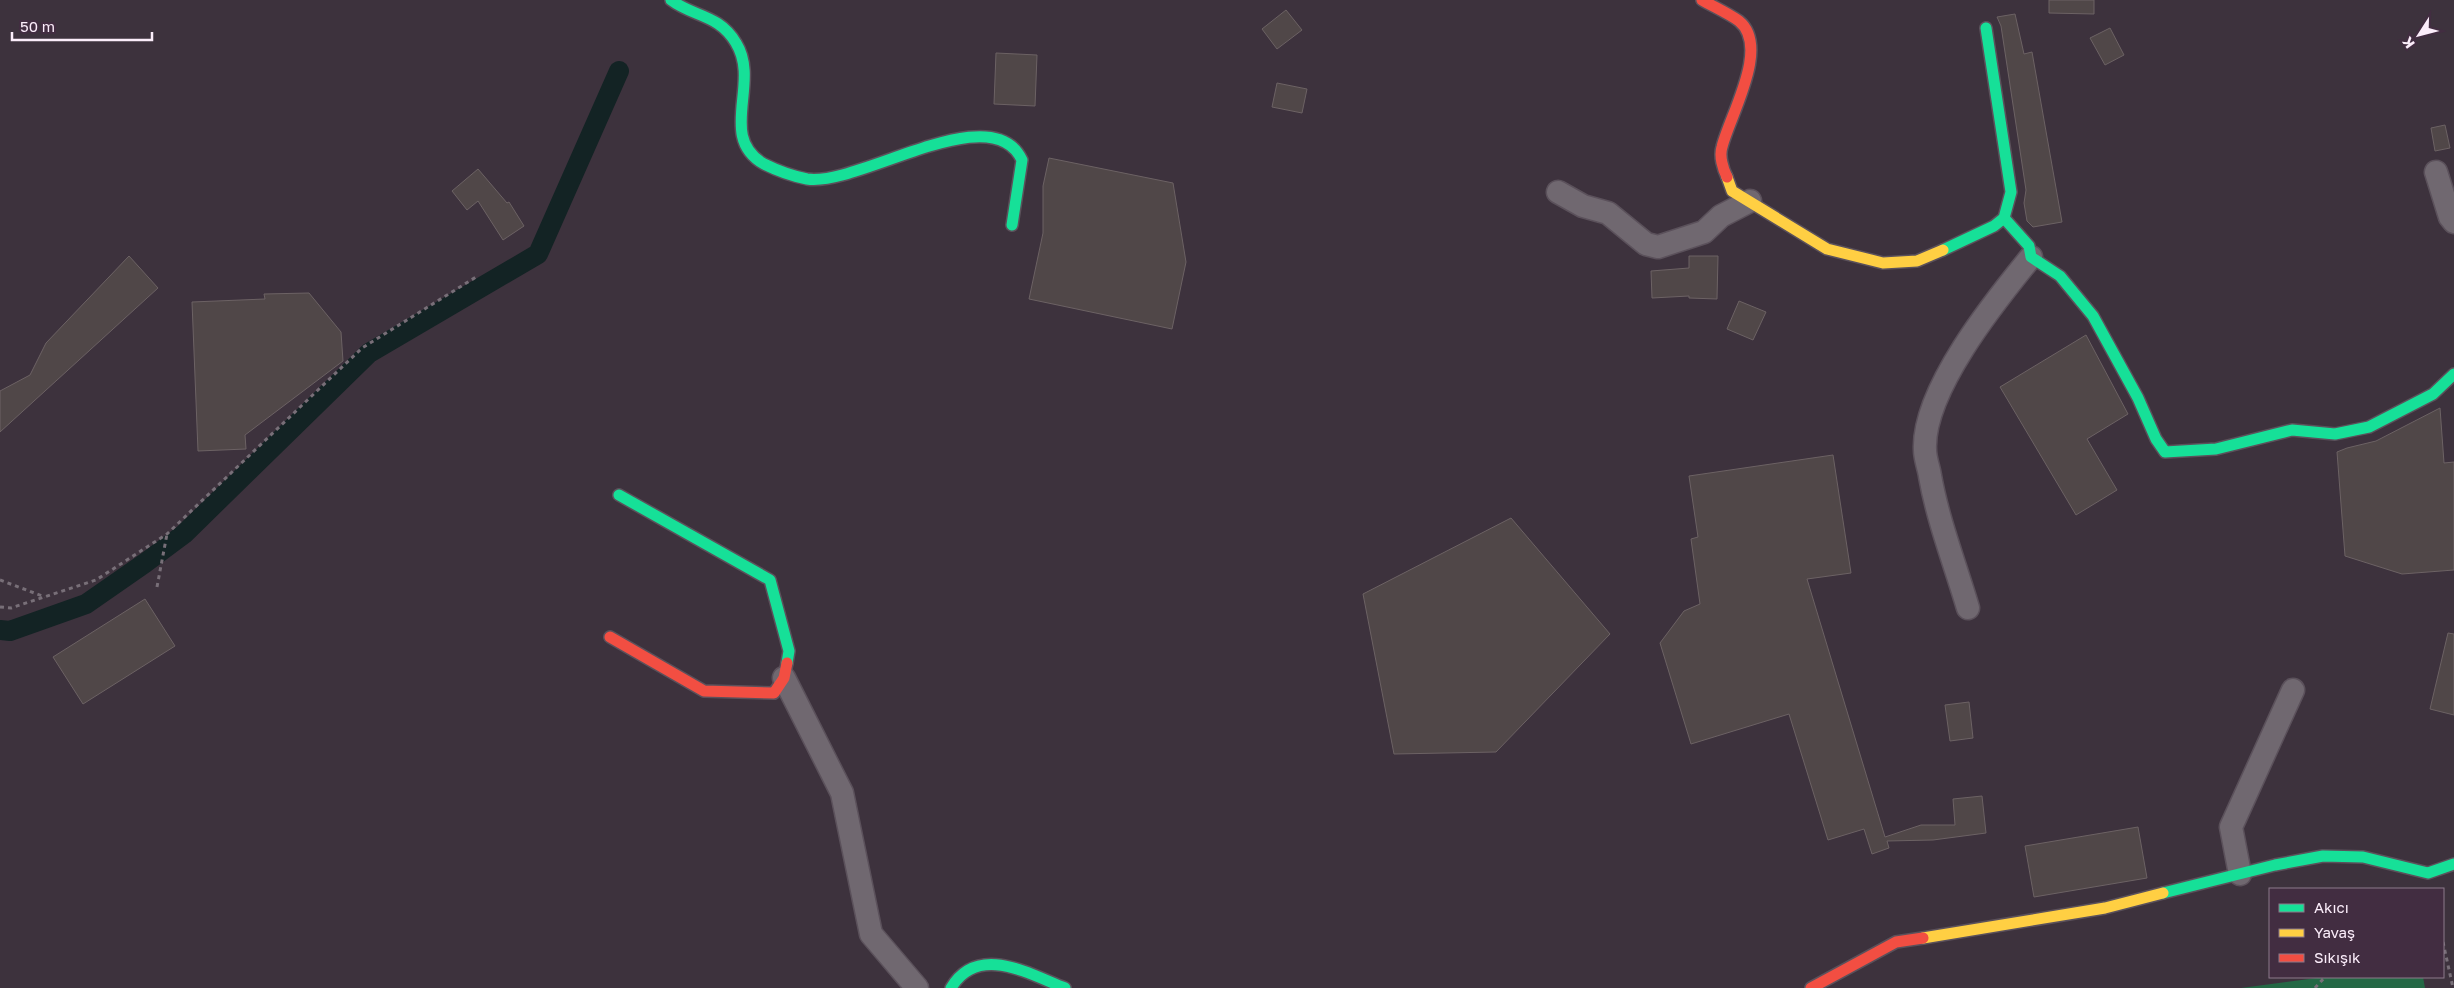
<svg xmlns="http://www.w3.org/2000/svg" width="2454" height="988" font-family="'Golos Text',sans-serif">
	<style>
		.forest { fill: #246845 }
		.lines { fill: none; stroke-linecap: round; stroke-linejoin: round }
		.canal { stroke: #132324; stroke-width: 20 }
		.building { fill: #504748; stroke: #6c6264 }
		.street-casing { stroke: #5b515b; stroke-width: 25 }
		.fast-casing { stroke: #5b515b; stroke-width: 14 }
		.slow-casing { stroke: #5b515b; stroke-width: 14 }
		.jam-casing { stroke: #5b515b; stroke-width: 14 }
		.path { stroke: #786f78; stroke-width: 3; stroke-dasharray: 4 4; stroke-linecap: butt }
		.street { stroke: #706870; stroke-width: 22 }
		.fast { stroke: #16e098; stroke-width: 11 }
		.slow { stroke: #ffcf43; stroke-width: 11 }
		.jam { stroke: #f24e42; stroke-width: 11 }
	</style>
	<rect width="100%" height="100%" fill="#3d323d"/>
	<!-- forest -->
	<polygon class="forest" points="2324,977 2423,977 2425,988 2241,988"/>
	<g class="lines">
		<!-- canal -->
		<polyline class="canal" points="0,630 10,631 86,604 145,563 184,534 369,353 538,254 619,71"/>
	</g>
	<!-- building -->
	<g class="building">
		<polygon points="2049,0 2094,0 2094,14 2049,13"/>
		<polygon points="1286,10 1302,30 1277,49 1262,29"/>
		<polygon points="2015,14 2024,54 2032,52 2062,222 2033,227 2027,221 2024,203 2026,190 2001,26 1997,17"/>
		<polygon points="2110,28 2124,55 2105,65 2090,38"/>
		<polygon points="996,53 1037,55 1035,106 994,104"/>
		<polygon points="1277,83 1307,89 1302,113 1272,107"/>
		<polygon points="2445,125 2450,148 2435,151 2431,128"/>
		<polygon points="1049,158 1173,183 1186,262 1172,329 1029,299 1043,233 1043,186"/>
		<polygon points="478,169 507,203 509,202 524,226 503,240 478,201 467,210 452,191"/>
		<polygon points="129,256 158,288 0,432 0,391 30,375 46,343"/>
		<polygon points="1689,256 1718,256 1717,299 1689,298 1689,296 1652,298 1651,271 1689,268"/>
		<polygon points="309,293 341,332 343,361 245,435 246,449 198,451 192,302 265,299 264,294"/>
		<polygon points="1739,301 1766,312 1753,340 1727,329"/>
		<polygon points="2086,335 2128,414 2087,439 2117,490 2076,515 2000,387"/>
		<polygon points="2440,408 2444,463 2454,462 2454,570 2402,574 2345,556 2337,452 2347,448 2376,441"/>
		<polygon points="1833,455 1851,573 1807,579 1885,837 1921,825 1955,825 1953,799 1982,796 1986,833 1933,840 1887,841 1889,848 1872,854 1864,829 1828,840 1789,714 1691,744 1660,643 1684,611 1700,604 1691,539 1698,537 1689,476"/>
		<polygon points="1511,518 1610,634 1496,752 1394,754 1363,594"/>
		<polygon points="145,599 175,646 83,704 53,657"/>
		<polygon points="2448,633 2454,634 2454,715 2430,709"/>
		<polygon points="1969,702 1973,738 1950,741 1945,705"/>
		<polygon points="2138,827 2147,878 2034,897 2025,846"/>
	</g>
	<g class="lines">
		<defs>
			<g id="street">
				<polyline points="2436,172 2450,217 2454,222"/>
				<polyline points="1558,192 1583,206 1608,213 1646,244 1658,247 1704,232 1721,216 1750,201"/>
				<path d="M 1968,608 C 1955,564 1938,521 1930,476 C 1929,468 1925,459 1925,450 C 1922,391 1995,301 2031,257"/>
				<polyline points="784,678 842,793 871,934 917,988"/>
				<polyline points="2240,874 2231,827 2293,690"/>
			</g>
			<g id="fast">
				<path d="M 671,0 C 693,17 719,14 736,43 C 761,83 717,137 764,164 C 778,171 792,176 807,179 C 859,187 992,95 1022,160 L 1012,225"/>
				<polyline points="2004,218 2029,246 2031,257 2060,276 2093,316 2138,398 2156,439 2165,452 2216,449 2292,430 2335,434 2369,427 2433,394 2454,374"/>
				<polyline points="1943,250 1994,226 2004,218 2011,192 1986,28"/>
				<polyline points="619,495 770,580 789,651 787,663"/>
				<polyline points="2163,893 2275,865 2323,856 2363,857 2428,873 2454,864"/>
				<path d="M 951,988 C 978,943 1029,974 1065,988"/>
			</g>
			<g id="slow">
				<polyline points="1727,177 1732,191 1827,249 1883,263 1917,261 1943,250"/>
				<polyline points="1923,938 2105,908 2163,893"/>
			</g>
			<g id="jam">
				<path d="M 1702,0 C 1714,7 1728,13 1739,21 C 1771,47 1729,117 1722,147 C 1719,156 1723,169 1727,177"/>
				<polyline points="610,637 704,691 774,693 784,678 787,663"/>
				<polyline points="1811,988 1896,942 1923,938"/>
			</g>
		</defs>
		<!-- street casing -->
		<use href="#street" class="street-casing"/>
		<!-- fast casing -->
		<use href="#fast" class="fast-casing"/>
		<!-- slow casing -->
		<use href="#slow" class="slow-casing"/>
		<!-- jam casing -->
		<use href="#jam" class="jam-casing"/>
		<!-- path -->
		<g class="path">
			<polyline points="0,580 45,597"/>
			<polyline points="157,587 167,534"/>
			<polyline points="0,607 11,608 96,580 167,534 362,348 476,277"/>
			<polyline points="2443,942 2453,988"/>
			<polyline points="2315,988 2325,977"/>
		</g>
		<!-- street -->
		<use href="#street" class="street"/>
		<!-- fast -->
		<use href="#fast" class="fast"/>
		<!-- slow -->
		<use href="#slow" class="slow"/>
		<!-- jam -->
		<use href="#jam" class="jam"/>
	</g>
	<!-- legend -->
	<rect x="2269" y="888" width="175" height="90" fill="#422d41" stroke="#8c7a8b"/>
	<rect x="2279" y="904" width="25" height="8" fill="#16e098" stroke="#8c7a8b"/>
	<text x="2314" y="913" font-size="15" fill="#fbedfa">Akıcı</text>
	<rect x="2279" y="929" width="25" height="8" fill="#ffcf43" stroke="#8c7a8b"/>
	<text x="2314" y="938" font-size="15" fill="#fbedfa">Yavaş</text>
	<rect x="2279" y="954" width="25" height="8" fill="#f24e42" stroke="#8c7a8b"/>
	<text x="2314" y="963" font-size="15" fill="#fbedfa">Sıkışık</text>
	<!-- north arrow -->
	<g transform="translate(2419 35) rotate(234)" stroke="#422d41" stroke-width="4" paint-order="stroke">
	<path d="M0-4L9 19L0 12L-9 19Z" fill="#fbedfa"/>
	<text y="-8" font-size="14" font-weight="bold" text-anchor="middle" fill="#fbedfa">K</text>
	</g>
	<!-- scale -->
	<path d="M12 32v8h140v-8" fill="none" stroke="#fbedfa" stroke-width="2.5"/>
	<text x="20" y="32" font-size="15" fill="#fbedfa" stroke="#422d41" stroke-width="4" paint-order="stroke">50 m</text>
</svg>
